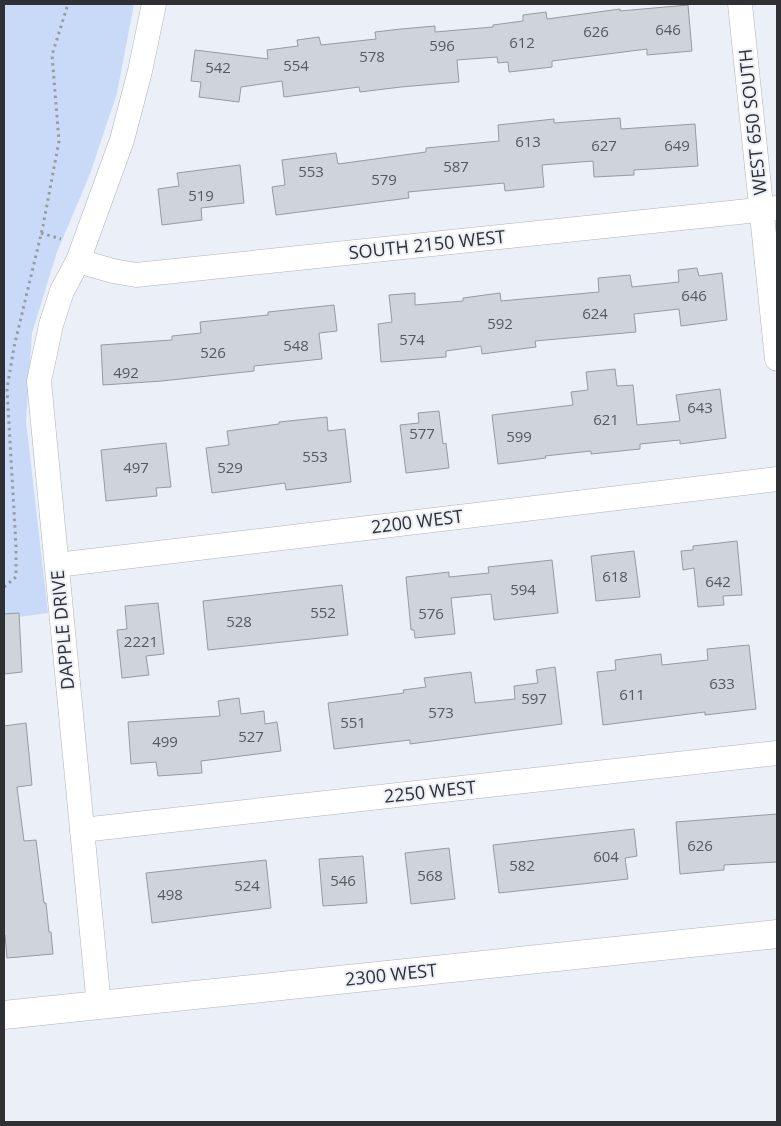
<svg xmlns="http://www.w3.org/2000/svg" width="781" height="1126" font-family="'Open Sans',sans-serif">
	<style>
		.green { fill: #c9daf8 }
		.building { fill: #cfd4dc; stroke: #969ba2 }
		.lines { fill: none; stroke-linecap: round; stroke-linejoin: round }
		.street-casing { stroke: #aeb3bb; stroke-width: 25 }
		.secondary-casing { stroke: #aeb3bb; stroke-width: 29 }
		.path { stroke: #999ba2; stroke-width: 3; stroke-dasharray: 2.5 4; stroke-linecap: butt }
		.street { stroke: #fff; stroke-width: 24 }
		.secondary { stroke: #fff; stroke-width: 28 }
		.labels { text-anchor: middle; stroke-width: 4; stroke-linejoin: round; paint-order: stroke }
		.number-label { font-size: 15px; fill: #57595e }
		.street-label { font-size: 18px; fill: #2f3034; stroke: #ebeff8 }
	</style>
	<rect width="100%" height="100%" fill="#ebeff8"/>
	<!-- green -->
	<polygon class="green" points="4,4 134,4 117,93 90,174 57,252 32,333 26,421 48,613 4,619"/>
	<!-- building -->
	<g class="building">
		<polygon points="688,5 692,51 647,55 647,49 552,61 552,67 509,72 508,62 498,63 497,57 457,60 459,82 401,87 360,92 359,87 284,97 282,81 241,87 239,102 199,97 201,82 191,81 195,50 268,59 267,50 298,46 297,40 319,37 321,45 376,39 375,32 401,29 435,26 435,32 493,27 493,25 523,21 523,15 546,12 547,19 620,9 620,11"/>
		<polygon points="620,118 621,129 695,124 698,166 634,170 634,175 594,177 593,161 542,165 544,187 505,191 504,183 408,192 409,198 276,215 272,187 285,185 282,160 336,153 338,164 426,152 426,148 499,141 498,125 554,119 554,123"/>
		<polygon points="240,165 244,203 201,208 202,220 162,225 158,189 179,186 177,173"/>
		<polygon points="697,268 699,276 722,273 727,320 681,326 679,309 634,314 636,332 535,341 536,347 482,354 481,346 446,351 446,357 381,362 378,324 392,322 389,295 415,293 415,305 463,301 463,298 500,293 501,301 599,292 598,278 630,275 632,287 679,282 678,270"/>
		<polygon points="334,305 337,331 319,333 322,359 254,366 254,371 162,381 103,385 101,345 172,340 172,336 201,333 200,322 268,315 268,312"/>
		<polygon points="615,369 617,386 633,385 637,425 680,421 676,395 720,389 726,438 680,444 680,440 640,444 640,449 591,454 591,451 545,456 546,458 498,464 492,415 573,405 571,392 588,390 586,372"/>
		<polygon points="439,411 443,444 446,443 449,468 406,473 400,425 419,423 418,413"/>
		<polygon points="327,417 328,431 345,429 351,482 286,490 285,483 212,493 206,448 229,445 227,431 279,424 279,422"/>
		<polygon points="166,443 171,487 156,488 157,496 106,501 101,450"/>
		<polygon points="737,541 742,595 723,596 724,605 698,607 694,568 683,570 681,551 693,550 693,546"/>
		<polygon points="634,551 640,597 596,601 591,556"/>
		<polygon points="552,560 558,613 494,620 491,594 451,598 455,634 415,638 414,630 411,630 406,577 449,572 449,577 489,573 488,567"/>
		<polygon points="342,585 348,635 208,650 203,601"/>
		<polygon points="158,603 164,654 146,656 149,675 122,678 117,630 127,629 125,606"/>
		<polygon points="19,613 22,672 4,674 4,614"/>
		<polygon points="749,645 756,709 705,715 705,712 603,725 597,672 616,670 615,660 661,654 662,665 708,660 707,649"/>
		<polygon points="555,667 562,724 410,744 410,740 334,749 328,703 404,693 403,690 426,687 424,678 471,672 475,703 515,699 514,686 538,683 536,670"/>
		<polygon points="239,698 241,714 264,711 265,724 277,722 281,751 201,761 202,773 158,776 156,762 131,764 128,722 220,716 218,701"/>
		<polygon points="26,723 32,785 17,787 24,841 36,840 44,903 46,903 49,932 51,932 53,954 7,958 5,935 4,935 4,726"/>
		<polygon points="777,814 777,862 724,865 724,870 680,874 676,822"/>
		<polygon points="634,829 637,856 625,858 628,879 499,893 493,845"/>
		<polygon points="449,848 455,899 411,904 405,853"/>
		<polygon points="363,856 367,903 323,906 319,859"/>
		<polygon points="266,860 271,908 152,923 146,873"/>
	</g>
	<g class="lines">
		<defs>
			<g id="street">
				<polyline points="740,4 777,359"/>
				<polyline points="78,261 113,271 136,275 777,208"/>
				<polyline points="57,565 777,479"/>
				<polyline points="82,830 777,753"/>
				<polyline points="99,1006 39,381 51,325 62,291 78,261 122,140 140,71 154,4"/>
			</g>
			<polyline id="secondary" points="4,1015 777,934"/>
		</defs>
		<!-- street casing -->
		<use href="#street" class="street-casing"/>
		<!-- secondary casing -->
		<use href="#secondary" class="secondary-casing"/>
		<!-- path -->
		<g class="path">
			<polyline points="41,233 61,239"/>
			<polyline points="4,587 16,577 16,546 7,389 14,347 43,226 59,141 52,55 68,4"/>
		</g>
		<!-- street -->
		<use href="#street" class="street"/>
		<!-- secondary -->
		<use href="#secondary" class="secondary"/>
	</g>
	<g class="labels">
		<!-- number labels -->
		<g class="number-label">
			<text x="668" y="35">646</text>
			<text x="596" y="37">626</text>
			<text x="522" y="48">612</text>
			<text x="442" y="51">596</text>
			<text x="372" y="62">578</text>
			<text x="296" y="71">554</text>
			<text x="218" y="73">542</text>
			<text x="528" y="147">613</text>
			<text x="604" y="151">627</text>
			<text x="677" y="151">649</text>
			<text x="456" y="172">587</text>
			<text x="311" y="177">553</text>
			<text x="384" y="185">579</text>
			<text x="201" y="201">519</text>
			<text x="694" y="301">646</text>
			<text x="595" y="319">624</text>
			<text x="500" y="329">592</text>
			<text x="412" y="345">574</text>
			<text x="296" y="351">548</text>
			<text x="213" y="358">526</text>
			<text x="126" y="378">492</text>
			<text x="700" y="413">643</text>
			<text x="606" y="425">621</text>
			<text x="422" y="439">577</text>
			<text x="519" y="442">599</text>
			<text x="315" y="462">553</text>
			<text x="136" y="473">497</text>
			<text x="230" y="473">529</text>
			<text x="615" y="582">618</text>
			<text x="718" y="587">642</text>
			<text x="523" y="595">594</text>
			<text x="323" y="618">552</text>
			<text x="431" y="619">576</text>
			<text x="239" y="627">528</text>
			<text x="141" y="647">2221</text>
			<text x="722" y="689">633</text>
			<text x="632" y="700">611</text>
			<text x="534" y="704">597</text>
			<text x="441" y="718">573</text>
			<text x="353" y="728">551</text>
			<text x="251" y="742">527</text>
			<text x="165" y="747">499</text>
			<text x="700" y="851">626</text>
			<text x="606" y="862">604</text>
			<text x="522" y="871">582</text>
			<text x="430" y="881">568</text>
			<text x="343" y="886">546</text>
			<text x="247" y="891">524</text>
			<text x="170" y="900">498</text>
		</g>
		<!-- street labels -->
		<g class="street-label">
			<text transform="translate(753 122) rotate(-96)" y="6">WEST 650 SOUTH</text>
			<text transform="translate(427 245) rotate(-6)" y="6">SOUTH 2150 WEST</text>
			<text transform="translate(417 522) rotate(-7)" y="6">2200 WEST</text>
			<text transform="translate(63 630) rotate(-95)" y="6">DAPPLE DRIVE</text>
			<text transform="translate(430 792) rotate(-6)" y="6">2250 WEST</text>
			<text transform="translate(391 975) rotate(-6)" y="6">2300 WEST</text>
		</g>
	</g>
	<!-- border -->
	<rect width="781" height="1126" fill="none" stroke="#2f3034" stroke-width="10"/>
</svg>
